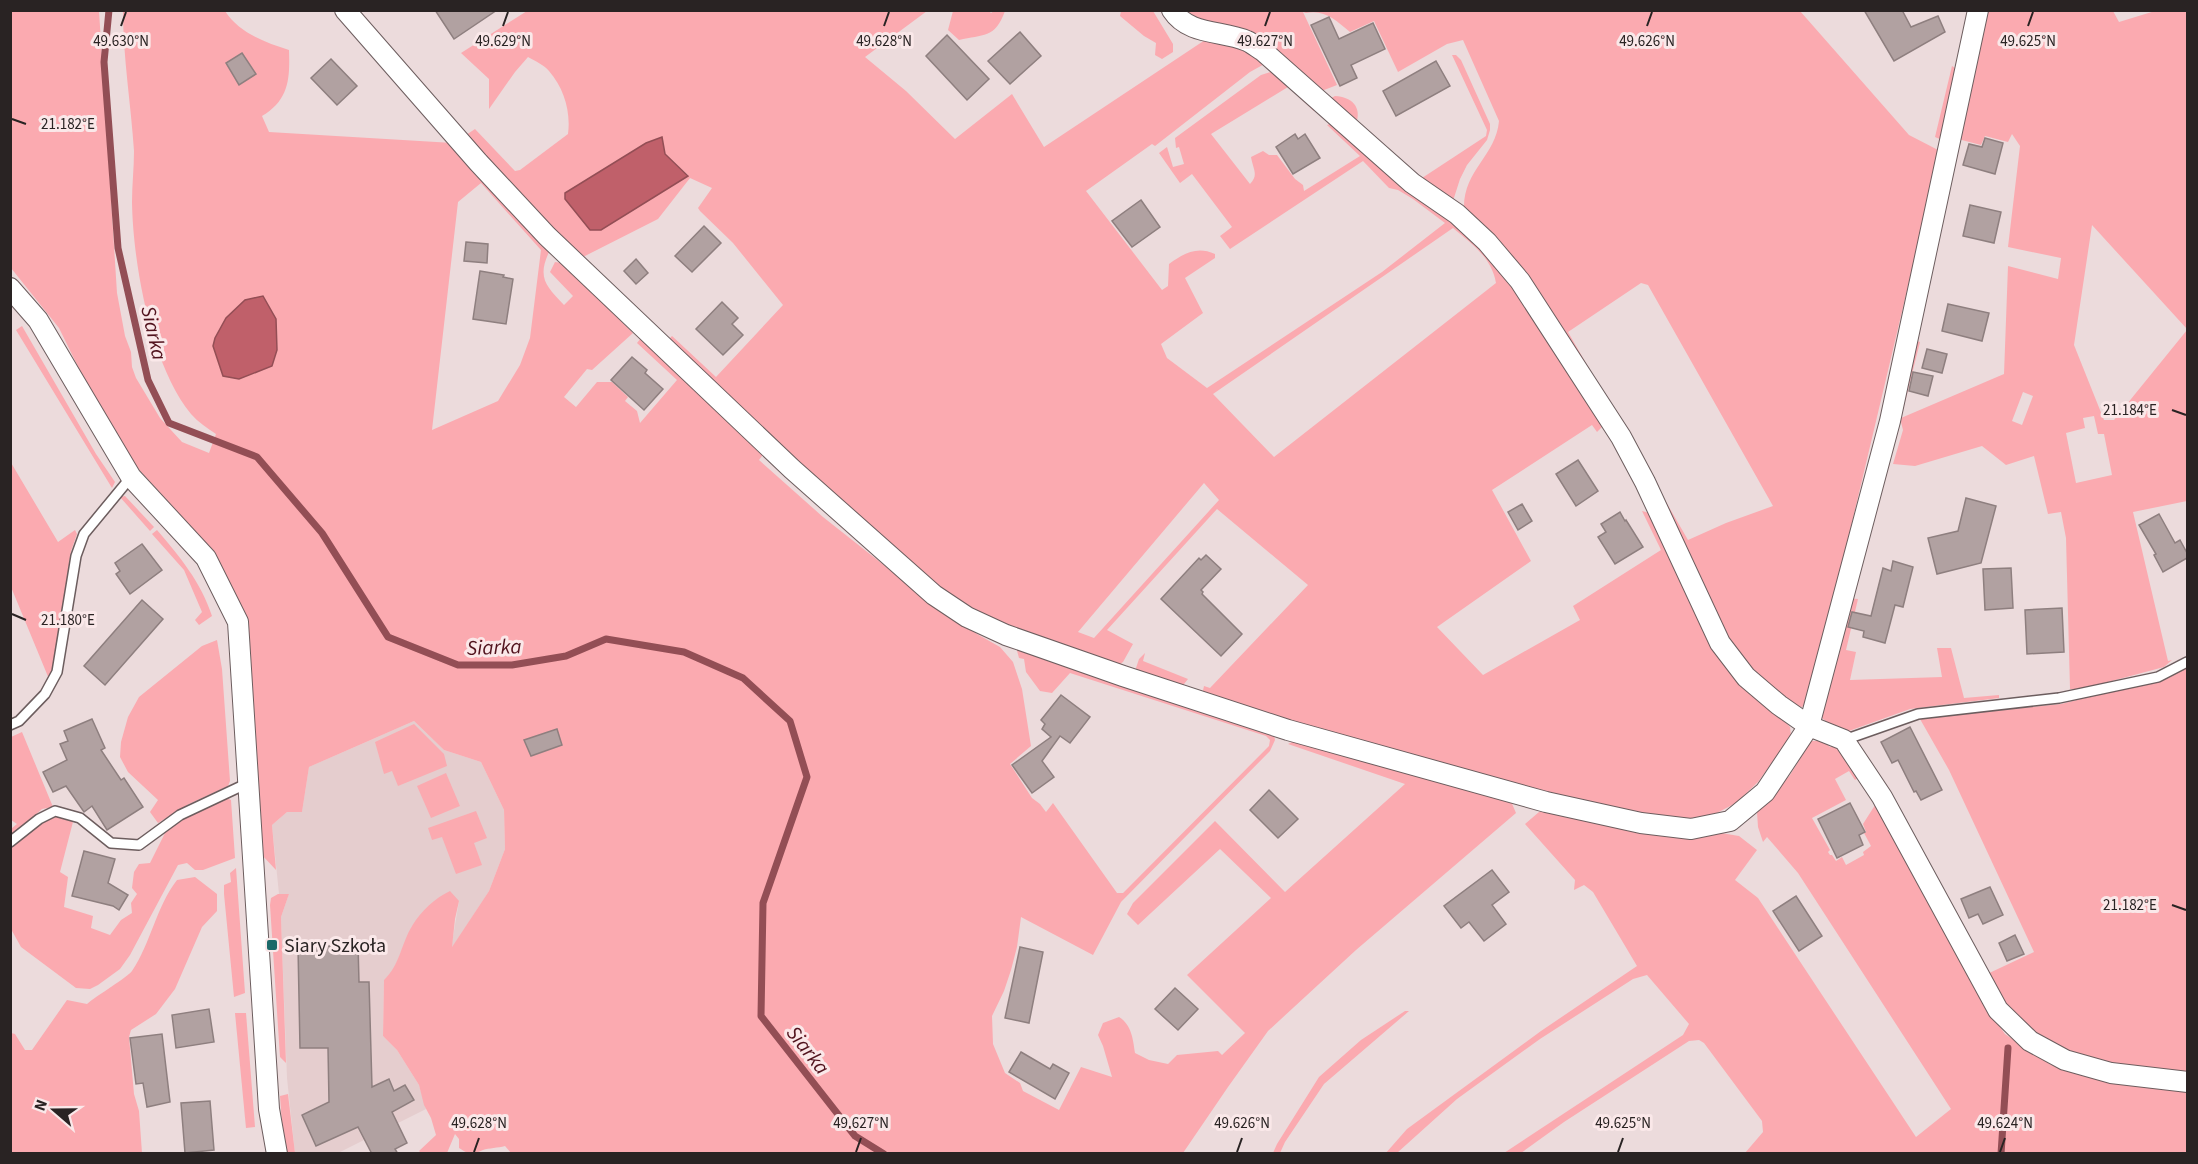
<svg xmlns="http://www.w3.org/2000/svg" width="2198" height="1164" font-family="'Source Sans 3',sans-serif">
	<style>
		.built { fill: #e5cdce }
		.green { fill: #fbaab0; fill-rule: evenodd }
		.water { fill: #c0606a; stroke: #934e55; stroke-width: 1.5 }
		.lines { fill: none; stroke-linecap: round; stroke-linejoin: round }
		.stream { stroke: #934e55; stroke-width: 7 }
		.building { fill: #b1a1a1; stroke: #8e7f7f; stroke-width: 1.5 }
		.lane-casing { stroke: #6c5d5e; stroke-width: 12 }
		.street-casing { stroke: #6c5d5e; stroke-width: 22 }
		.lane { stroke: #fff; stroke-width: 9 }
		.street { stroke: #fff; stroke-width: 20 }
		.ticks { fill: none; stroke: #292323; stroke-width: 2 }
		.poi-dot { fill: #1c6969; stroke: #fae8e9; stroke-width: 2 }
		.labels { text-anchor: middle; stroke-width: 6; stroke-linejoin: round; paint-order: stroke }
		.poi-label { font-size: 20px; fill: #292323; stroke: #fae8e9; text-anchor: start }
		.water-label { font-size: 21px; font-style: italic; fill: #51121d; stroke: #fae8e9 }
		.ticks-label { font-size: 15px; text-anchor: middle; fill: #292323; stroke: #fae8e9; stroke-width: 6; stroke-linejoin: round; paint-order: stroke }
	</style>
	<rect width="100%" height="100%" fill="#ecdbdc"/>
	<!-- built -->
	<polygon class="built" points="414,721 444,750 481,762 504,810 505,849 489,891 451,949 459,901 412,926 393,971 384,980 383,1036 397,1050 419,1085 426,1109 338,1153 295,1153 287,1078 281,917 289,894 279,894 272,825 287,812 302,812 309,767"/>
	<!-- green -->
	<g class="green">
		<path d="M 10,11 L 99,11 L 117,293 L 125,336 L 131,352 L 132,367 L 136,378 L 160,418 L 182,442 L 209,453 L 216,434 C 207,428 198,422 191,414 C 151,365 133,264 132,202 C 132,185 134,168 134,151 C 131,104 123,58 123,11 L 225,11 C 239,33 265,42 289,50 C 290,79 289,100 262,116 L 269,132 L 453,143 L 549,252 C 537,278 546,286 564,305 L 573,296 L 550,272 L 555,262 L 562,263 L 633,333 L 592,370 L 587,369 L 564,397 L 576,407 L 597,382 L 612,382 L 628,397 L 625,401 L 637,411 L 640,423 L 677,380 L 637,343 L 641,338 L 765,452 L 759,460 L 823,517 L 923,596 L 977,634 L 1000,647 L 1013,662 L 1022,689 L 1031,746 L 1010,764 L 1032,798 L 1040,804 L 1046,812 L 1053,803 L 1117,893 L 1123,893 L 1130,886 L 1269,746 L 1270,740 L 1266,736 L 1070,673 L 1052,693 L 1040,691 L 1026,672 L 1024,659 L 1019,658 L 1016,647 L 1274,735 L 1275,740 L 1270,751 L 1121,902 L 1093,955 L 1021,917 L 1017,947 L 1011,970 L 1004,991 L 992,1016 L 993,1044 L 1005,1073 L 1020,1083 L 1023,1091 L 1059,1110 L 1081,1067 L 1112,1077 L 1103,1046 L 1098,1035 L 1103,1023 L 1119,1017 C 1132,1025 1133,1040 1135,1053 L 1149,1060 L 1168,1064 L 1177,1055 L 1218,1051 L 1222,1055 L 1245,1033 L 1187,975 L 1271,898 L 1220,849 L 1138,925 L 1127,914 L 1133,903 L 1215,821 L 1285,892 L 1405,784 L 1288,744 L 1300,738 L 1510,799 L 1516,813 L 1356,950 L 1268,1031 L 1228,1087 L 1183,1153 L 512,1154 L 505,1146 C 498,1148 489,1148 483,1150 C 472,1155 470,1155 459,1148 L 459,1139 L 455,1134 L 447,1153 L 421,1153 L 419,1151 L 436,1135 L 431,1118 L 424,1105 L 419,1085 L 397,1050 L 383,1036 L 384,980 C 400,965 401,944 412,926 C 421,911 435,898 450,891 L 459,901 L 455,919 L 452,947 L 489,891 L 505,849 L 504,810 L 481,762 L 444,750 L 414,721 L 309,767 L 302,812 L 287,812 L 272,825 L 276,870 L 261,854 L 242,621 L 233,589 L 198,534 L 131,461 L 86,383 L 59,328 L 11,268 ZM 481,183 L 541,250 L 530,338 L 520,365 L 498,401 L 432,430 L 458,202 Z"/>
		<path d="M 527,11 L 927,11 L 865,57 L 906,91 L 955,139 L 1012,94 L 1044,147 L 1208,38 L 1229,42 L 1268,62 L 1250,72 L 1155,146 L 1152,144 L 1086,191 L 1162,290 L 1168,286 L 1169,264 C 1184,253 1197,246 1215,254 L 1215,258 L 1185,278 L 1203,313 L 1161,344 L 1167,358 L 1207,388 L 1382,272 L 1445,223 L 1413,199 L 1398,190 L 1389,188 L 1363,161 L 1230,249 L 1220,236 L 1232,227 L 1192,174 L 1180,183 L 1159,153 L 1167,147 L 1173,167 L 1184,164 L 1179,147 L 1176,148 L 1175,138 L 1261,75 L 1277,70 L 1317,105 L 1314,111 L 1288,87 L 1211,134 L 1250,184 C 1259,175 1253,169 1251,157 L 1263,151 L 1269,155 L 1277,155 L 1295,179 L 1303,185 L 1304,191 L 1360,156 L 1327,125 L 1334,122 L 1443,213 L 1496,262 L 1605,424 L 1597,432 L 1592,425 L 1492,490 L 1531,561 L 1437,627 L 1483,675 L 1580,620 L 1573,606 L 1661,550 L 1642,511 L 1653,514 L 1723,664 L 1781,717 L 1790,727 L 1791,736 L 1758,782 L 1736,803 L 1711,816 L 1672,820 L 1550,794 L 1295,724 L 1202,695 L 1204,686 L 1210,688 L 1308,585 L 1217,509 L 1107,630 L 1133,644 L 1123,662 L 1116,667 L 1000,625 L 964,606 L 935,585 L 893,549 L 667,341 L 672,336 L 716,377 L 783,305 L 733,243 L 700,211 L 698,208 L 712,188 L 690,178 L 658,219 L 581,258 L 541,217 L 466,135 L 475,129 L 515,171 L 520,170 L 568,134 C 571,112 564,88 549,71 C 544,65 535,61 528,57 L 515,72 L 489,109 L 489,79 L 461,53 ZM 662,137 L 665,154 L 688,175 L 565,193 L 646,143 ZM 1453,228 C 1472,244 1492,258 1496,283 L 1274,457 L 1213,394 ZM 1204,483 L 1219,500 L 1094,638 L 1078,632 Z"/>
		<path d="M 953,11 L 989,11 L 991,13 L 994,11 L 1005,11 C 995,39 983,34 959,40 L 948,30 Z"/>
		<polygon points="1121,11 1153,11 1173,44 1173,52 1162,59 1155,55 1156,43 1144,36 1120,16"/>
		<path d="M 1179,11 L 1800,11 L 1909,135 L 1940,151 L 1818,666 L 1804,706 L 1798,708 L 1769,692 L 1725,639 L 1661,509 L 1464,209 C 1463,170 1496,156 1499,121 L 1463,40 L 1447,44 L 1398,72 L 1374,21 L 1350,32 C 1336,20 1324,9 1306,13 L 1303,12 L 1337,85 L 1319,92 L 1239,35 ZM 1641,283 L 1648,285 L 1773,506 L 1726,523 L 1688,540 L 1568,332 Z"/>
		<path d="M 1985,11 L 2113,11 L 2119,22 L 2155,11 L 2187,11 L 2187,329 L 2092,225 L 2074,345 L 2104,420 L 2114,420 L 2187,330 L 2187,501 L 2133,512 L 2168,661 L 2172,660 L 2164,667 L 2078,690 L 2070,689 L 2066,538 L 2061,512 L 2048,514 L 2034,456 L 2006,465 L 1982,446 L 1915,466 L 1893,464 L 1903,430 L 1901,422 L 1897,424 L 1886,460 L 1890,463 L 1889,466 L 1882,463 L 1909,348 L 1917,341 L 1920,342 L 1901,418 L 2004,374 L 2008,266 L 2058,279 L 2061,258 L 2008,247 L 2020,146 L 2012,134 L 2008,142 L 1985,136 L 1981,145 L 1954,138 ZM 2023,392 L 2033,396 L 2022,425 L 2012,421 ZM 2094,416 L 2098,434 L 2104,434 L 2112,475 L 2076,483 L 2066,433 L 2085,428 L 2083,418 Z"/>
		<polygon points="1452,55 1456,55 1461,60 1490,124 1490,130 1487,140 1467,165 1460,179 1452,204 1444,201 1419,180 1486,136 1487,130"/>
		<polygon points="1952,66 1958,70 1942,140 1935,137"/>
		<path d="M 1335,96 C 1352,97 1362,107 1356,124 L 1328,100 Z"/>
		<polygon points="22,326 96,454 115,482 112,488 16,330"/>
		<polygon points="10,461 58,542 75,530 77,534 71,551 55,664 49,679 11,587"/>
		<polygon points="125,496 154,527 150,531 120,497"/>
		<path d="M 157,530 C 180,557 201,582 212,616 L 199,625 L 195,620 L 202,612 L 184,570 L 152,534 Z"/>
		<polygon points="1847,598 1858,599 1846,650 1856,652 1850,680 1942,677 1937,648 1951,648 1964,698 1999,695 1999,698 1910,709 1846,732 1833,727 1822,718 1821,709"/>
		<polygon points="217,640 222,669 230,781 228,786 189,804 158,823 150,812 158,800 128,772 120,757 121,742 128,717 139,697 202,646"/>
		<polygon points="1145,653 1143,661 1188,679 1180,689 1135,671 1139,659"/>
		<polygon points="2187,668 2187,1078 2063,1055 2016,1023 1985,975 2034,952 1949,770 1920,719 2061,704 2169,677"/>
		<polygon points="414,724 444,754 447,766 398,786 392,771 384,774 375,742"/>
		<polygon points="22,732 53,807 42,809 11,837 11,829 17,824 11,820 11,737"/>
		<polygon points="1811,741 1823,741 1830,747 1835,746 1862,775 1855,780 1849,771 1835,779 1846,800 1812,818 1830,850 1828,852 1830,855 1832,855 1836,861 1842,857 1846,865 1864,855 1863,852 1871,846 1864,833 1866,832 1863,824 1877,802 1920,883 1918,885 1983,1003 2005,1034 2051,1065 2098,1079 2187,1091 2187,1153 1745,1153 1763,1132 1762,1121 1704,1043 1699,1040 1689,1041 1564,1122 1521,1153 1504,1153 1683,1035 1689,1024 1647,975 1633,979 1540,1039 1457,1099 1397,1153 1385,1154 1407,1129 1541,1031 1637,966 1593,892 1584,885 1574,890 1575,880 1525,824 1539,812 1550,810 1676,838 1715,832 1739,836 1757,850 1735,880 1758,898 1916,1137 1951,1109 1798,873 1767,837 1763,842 1758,827 1757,812 1790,775"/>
		<polygon points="446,773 460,806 431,818 417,786"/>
		<path d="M 226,798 L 231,800 L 235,858 L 203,870 L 195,870 L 187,863 L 178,865 L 130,955 L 120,969 L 98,985 L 90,989 L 76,988 L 21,947 L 11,929 L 10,849 C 32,831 44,811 74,818 L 60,872 L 68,877 L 64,907 L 93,916 L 91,928 L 110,935 L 121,920 L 132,913 L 131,903 L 137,894 L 132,888 L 134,872 L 139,864 L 150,863 L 167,829 L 201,808 Z"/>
		<polygon points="476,811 487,838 474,843 482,865 456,874 442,837 432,840 428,828"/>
		<polygon points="236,868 245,993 234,997 224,894 224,885 231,882 230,873"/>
		<path d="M 195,877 L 217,894 L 217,911 L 202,927 L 175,989 L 156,1014 L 131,1030 L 129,1037 L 134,1094 L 139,1111 L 142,1153 L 11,1153 L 11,1033 L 15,1034 L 25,1050 L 32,1050 L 67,1000 L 87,1004 C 96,996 128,977 132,971 C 151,943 156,907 177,880 Z"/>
		<polygon points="278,894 289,894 281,917 286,1063 280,1057 270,905 271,898"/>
		<polygon points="1405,1011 1409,1011 1324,1084 1285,1142 1280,1153 1273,1153 1277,1144 1319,1077 1361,1040"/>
		<polygon points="235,1013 246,1013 255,1127 246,1128"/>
		<polygon points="288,1094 295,1153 284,1153 280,1096"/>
	</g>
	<!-- water -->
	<g class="water">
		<polygon points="662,137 665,154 688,176 601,230 590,230 565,199 565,193 646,143"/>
		<polygon points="263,296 276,319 277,350 272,366 239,379 223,376 213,346 215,338 226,318 245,300"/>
	</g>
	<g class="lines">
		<!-- stream -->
		<g class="stream">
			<polyline points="109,10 104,62 118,248 148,380 169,423 257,457 322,533 388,637 458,665 512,665 566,656 606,639 684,652 743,678 790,721 807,777 763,903 761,1016 855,1136 884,1154"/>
			<polyline points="2001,1154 2008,1048"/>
		</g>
	</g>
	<!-- building -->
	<g class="building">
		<polygon points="435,10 497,10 454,39"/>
		<polygon points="1864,10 1902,10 1911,27 1938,16 1945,32 1894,61"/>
		<polygon points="1329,17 1339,39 1373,23 1385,49 1351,65 1357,78 1340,86 1311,25"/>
		<polygon points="1020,32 1041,56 1010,84 988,61"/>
		<polygon points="947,35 989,79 967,100 926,56"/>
		<polygon points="242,53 256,74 239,85 226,63"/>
		<polygon points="331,59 357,86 337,105 311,78"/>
		<polygon points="1436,61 1450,86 1396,116 1383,91"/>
		<polygon points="1295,134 1298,139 1305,134 1320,158 1293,174 1276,147"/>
		<polygon points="1985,138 2003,143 1995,174 1963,165 1969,144 1982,147"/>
		<polygon points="1141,200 1160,227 1132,247 1112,221"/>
		<polygon points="1970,205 2001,212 1994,243 1963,236"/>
		<polygon points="704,226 721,243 692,272 675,256"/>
		<polygon points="466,242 488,244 487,263 464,261"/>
		<polygon points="636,259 648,273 636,284 624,271"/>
		<polygon points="480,271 504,275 503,277 513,279 506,324 473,319"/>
		<polygon points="722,302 738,318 732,324 743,335 723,355 696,329"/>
		<polygon points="1948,304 1989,313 1982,341 1942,331"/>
		<polygon points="1927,349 1947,354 1942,373 1922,368"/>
		<polygon points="632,357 647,370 645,373 663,389 644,410 611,380"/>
		<polygon points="1913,372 1933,376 1928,396 1909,391"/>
		<polygon points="1578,460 1598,491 1576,506 1556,474"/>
		<polygon points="1966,498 1996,506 1981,563 1937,574 1928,538 1958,531"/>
		<polygon points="1522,504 1532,521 1518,530 1508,512"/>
		<polygon points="1620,512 1625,521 1626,520 1643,547 1615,564 1598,537 1606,532 1601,524"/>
		<polygon points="2159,514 2175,543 2180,540 2187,553 2187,558 2163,572 2154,555 2156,554 2139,525"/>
		<polygon points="142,544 162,570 130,594 116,574 120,571 115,563"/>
		<polygon points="1206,555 1221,569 1201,590 1203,592 1202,594 1242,634 1221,656 1161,599 1199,558 1201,560"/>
		<polygon points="1893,561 1913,567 1903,607 1895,605 1885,643 1863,637 1864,631 1848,627 1852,612 1871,616 1883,568 1891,571"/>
		<polygon points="2011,568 2013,608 1985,610 1983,569"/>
		<polygon points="142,600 163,619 105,685 84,666"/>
		<polygon points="2062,608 2064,652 2027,654 2025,610"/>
		<polygon points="1061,695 1090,717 1070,743 1060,736 1042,761 1054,777 1032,793 1012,765 1051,737 1042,729 1045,724 1041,720"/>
		<polygon points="92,719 105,748 101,750 121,780 124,778 143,807 107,830 92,806 84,812 66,786 53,792 43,772 67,760 60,744 68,741 64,731"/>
		<polygon points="1910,727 1942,790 1921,800 1916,791 1914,792 1898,760 1892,763 1881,742"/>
		<polygon points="557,729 562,745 531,756 524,740"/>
		<polygon points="1269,790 1298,819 1278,838 1250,810"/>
		<polygon points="1850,803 1865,832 1859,835 1863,845 1837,858 1818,819"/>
		<polygon points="84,851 115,859 108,883 128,895 119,910 113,906 72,896"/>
		<polygon points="1492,870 1509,892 1492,905 1506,924 1484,941 1469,922 1461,928 1444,906"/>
		<polygon points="1990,887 2003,915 1983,924 1978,914 1969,918 1961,899"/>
		<polygon points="1796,896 1822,936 1799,951 1773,911"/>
		<polygon points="2015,935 2024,954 2007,961 1999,943"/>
		<polygon points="358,945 359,982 369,982 372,1087 389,1079 394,1091 405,1085 414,1100 392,1112 407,1143 395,1149 398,1154 372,1154 358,1127 316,1146 302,1115 329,1102 328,1048 300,1048 298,947"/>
		<polygon points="1020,947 1043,952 1029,1023 1005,1018"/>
		<polygon points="1175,988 1198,1009 1178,1030 1155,1009"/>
		<polygon points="209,1009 214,1042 176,1048 172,1015"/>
		<polygon points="162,1034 170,1102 147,1107 143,1083 136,1084 130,1038"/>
		<polygon points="1021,1052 1050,1069 1053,1064 1069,1073 1055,1099 1009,1072"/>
		<polygon points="210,1101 214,1150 185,1153 181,1103"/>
	</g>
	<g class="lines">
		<defs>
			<g id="lane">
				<polyline points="10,725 19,721 45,694 57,672 76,556 84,534 131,477"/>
				<polyline points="1844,740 1918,714 2059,698 2158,677 2187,662"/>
				<polyline points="10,842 39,819 55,811 80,818 111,843 139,845 180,815 248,783"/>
			</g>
			<g id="street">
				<polyline points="345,10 478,162 547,236 792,469 934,595 967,617 1006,635 1123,676 1288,730 1546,802 1641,823 1691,829 1730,821 1765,792 1809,726 1890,421 1978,10"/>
				<path d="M 1172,10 C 1189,36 1222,30 1247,41 C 1252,43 1258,48 1263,51 L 1412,183 L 1457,214 L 1487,242 L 1520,281 L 1621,437 L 1645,482 L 1720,643 L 1746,677 L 1779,705 L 1809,726 L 1844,740 L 1882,797 L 1998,1010 L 2030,1041 L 2065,1060 L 2111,1073 L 2188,1082"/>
				<polyline points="10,288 38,320 131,477 206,558 238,622 269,1109 277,1154"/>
			</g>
		</defs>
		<!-- lane casing -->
		<use href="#lane" class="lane-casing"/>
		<!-- street casing -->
		<use href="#street" class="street-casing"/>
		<!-- lane -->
		<use href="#lane" class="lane"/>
		<!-- street -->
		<use href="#street" class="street"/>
	</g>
	<!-- ticks -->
	<path class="ticks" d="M 121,26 L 126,12M 503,26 L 508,12M 884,26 L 889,12M 1265,26 L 1270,12M 1647,26 L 1652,12M 2028,26 L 2033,12M 12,119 L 26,124M 2172,410 L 2186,415M 12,614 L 26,620M 2172,905 L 2186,910M 474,1152 L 479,1138M 856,1152 L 861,1138M 1237,1152 L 1242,1138M 1618,1152 L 1623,1138M 2000,1152 L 2005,1138"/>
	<!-- markers -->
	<rect class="poi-dot" x="266" y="939" width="12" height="12" rx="3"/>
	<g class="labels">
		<!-- poi labels -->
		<g class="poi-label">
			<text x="284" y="952">Siary Szkoła</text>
		</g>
		<!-- water labels -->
		<g class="water-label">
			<text transform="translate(154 333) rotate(77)" y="7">Siarka</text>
			<text transform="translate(494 647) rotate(-2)" y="7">Siarka</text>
			<text transform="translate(808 1050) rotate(52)" y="7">Siarka</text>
		</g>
	</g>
	<g class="ticks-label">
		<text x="121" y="46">49.630°N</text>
		<text x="503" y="46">49.629°N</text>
		<text x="884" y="46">49.628°N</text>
		<text x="1265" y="46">49.627°N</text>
		<text x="1647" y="46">49.626°N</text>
		<text x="2028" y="46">49.625°N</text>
		<text x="68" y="129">21.182°E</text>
		<text x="2130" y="415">21.184°E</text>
		<text x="68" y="625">21.180°E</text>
		<text x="2130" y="910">21.182°E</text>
		<text x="479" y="1128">49.628°N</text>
		<text x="861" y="1128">49.627°N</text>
		<text x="1242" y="1128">49.626°N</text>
		<text x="1623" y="1128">49.625°N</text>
		<text x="2005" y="1128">49.624°N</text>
	</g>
	<!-- border -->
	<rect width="2198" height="1164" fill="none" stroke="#292323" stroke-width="24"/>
	<!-- north arrow -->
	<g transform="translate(54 1110) rotate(290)" stroke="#fae8e9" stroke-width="4.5" paint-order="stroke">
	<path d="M0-4.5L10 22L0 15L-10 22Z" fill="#292323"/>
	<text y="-9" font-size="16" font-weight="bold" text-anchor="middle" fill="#292323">N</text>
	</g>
</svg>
